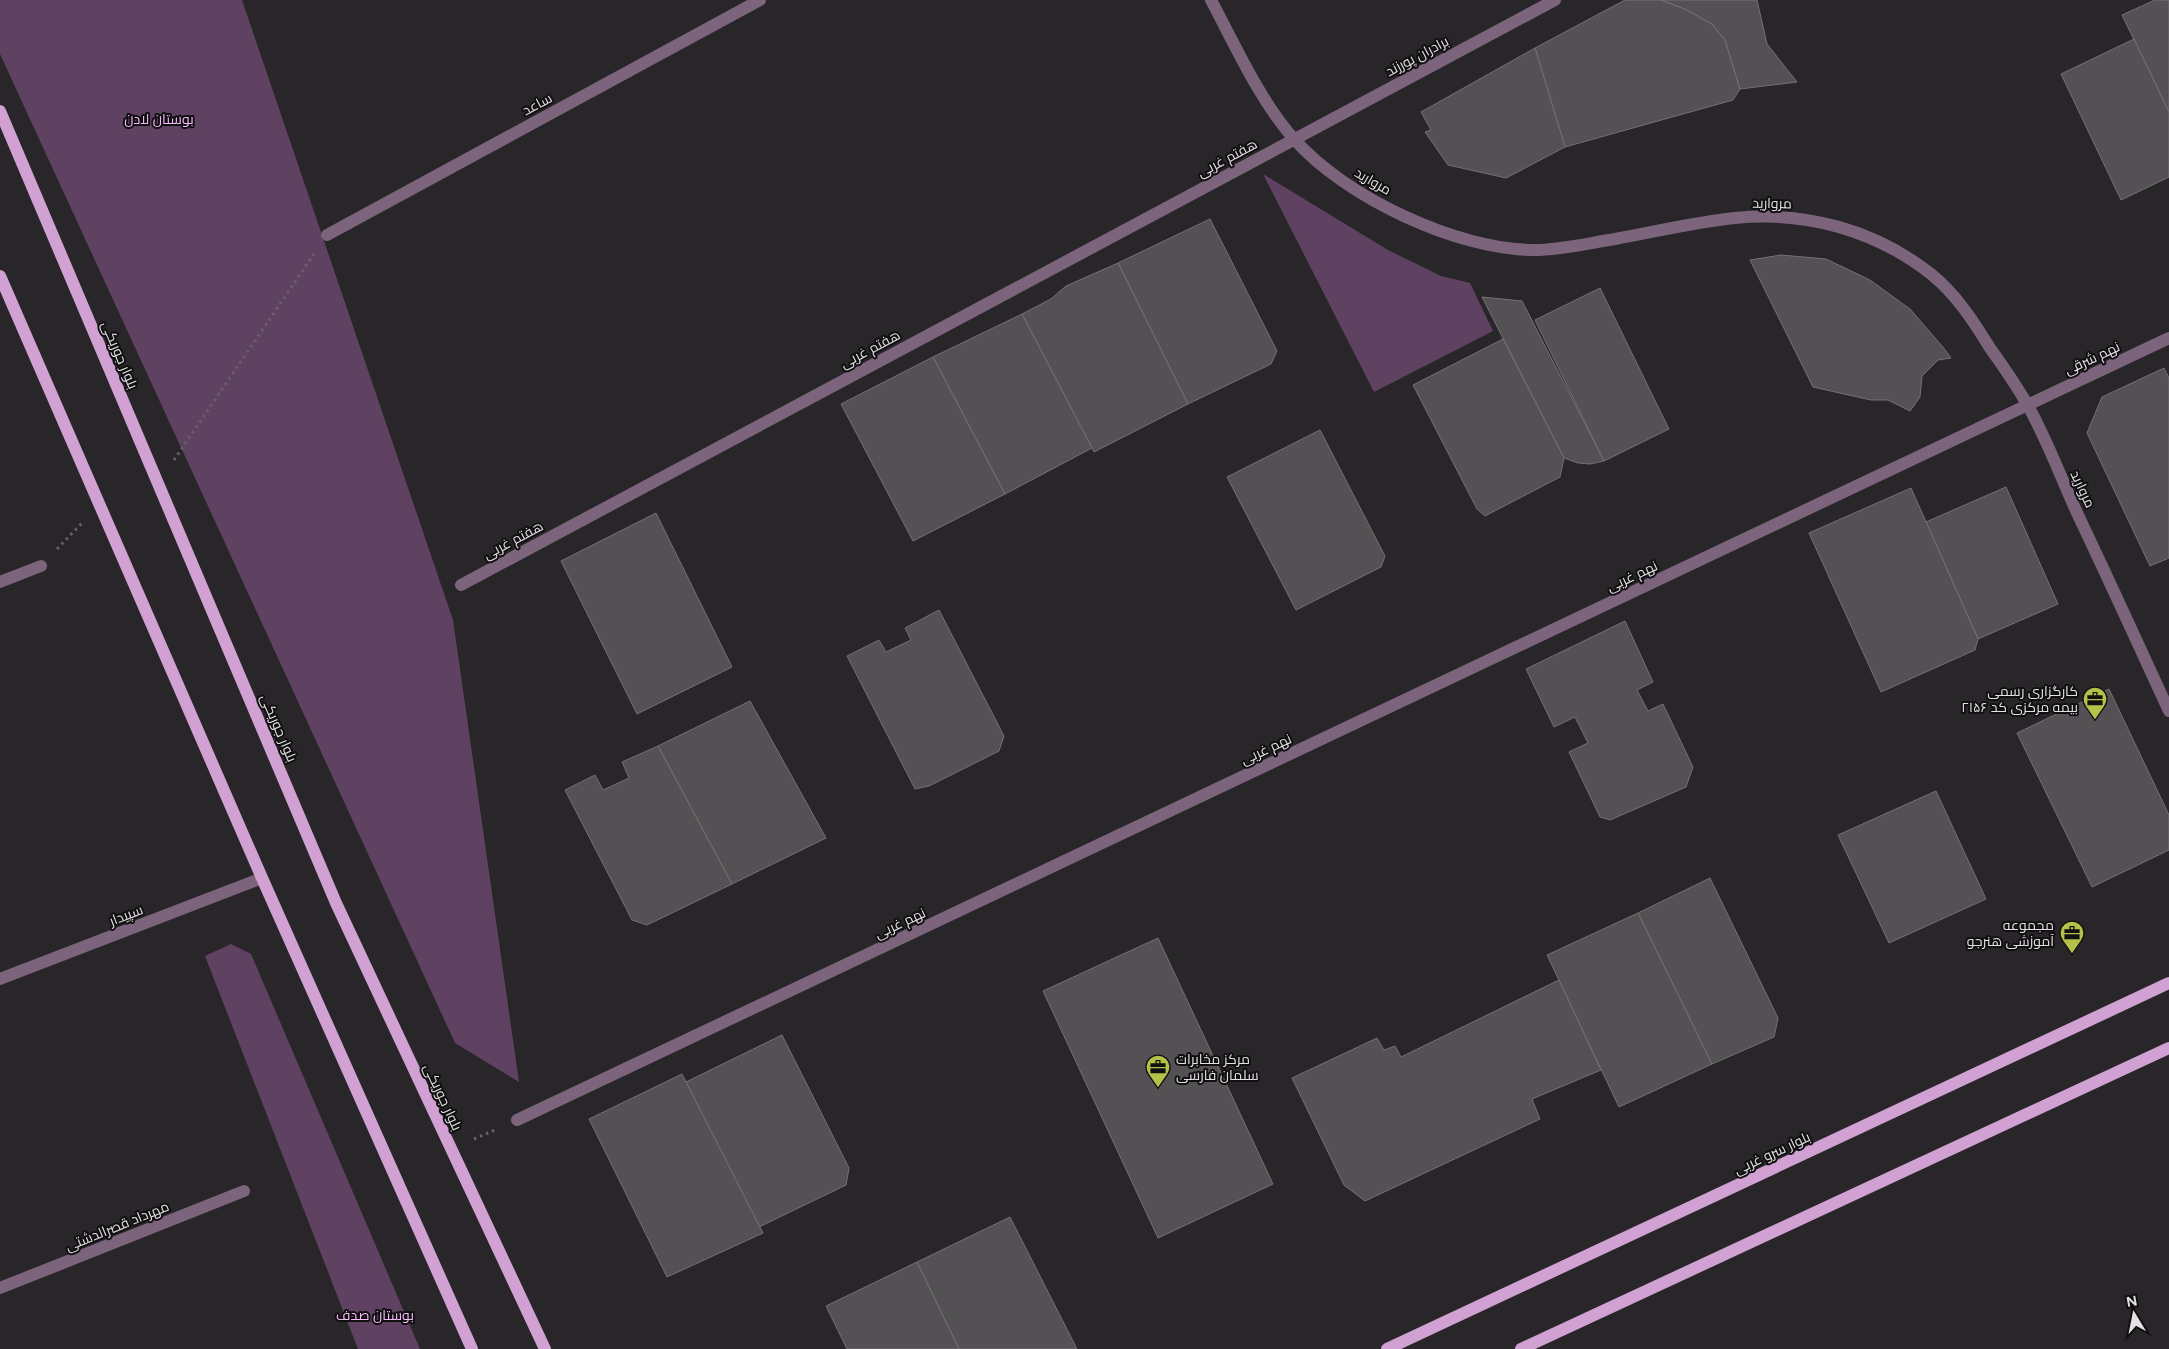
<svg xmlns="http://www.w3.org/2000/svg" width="2169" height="1349" font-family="Figtree,Cairo,sans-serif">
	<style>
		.green { fill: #5f4261 }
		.building { fill: #545154; stroke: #747174 }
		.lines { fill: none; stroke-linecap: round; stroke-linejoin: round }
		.path { stroke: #656265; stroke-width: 3; stroke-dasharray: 2.5 4; stroke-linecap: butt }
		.minor { stroke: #7b647c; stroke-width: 12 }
		.major { stroke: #d0a1d2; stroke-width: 12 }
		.labels { text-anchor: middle; stroke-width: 4; stroke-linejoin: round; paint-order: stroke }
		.street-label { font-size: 14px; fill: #e3e1e3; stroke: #110f11 }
		.park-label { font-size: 14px; fill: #f7bcfa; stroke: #110f11 }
		.poi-label { font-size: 14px; fill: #e3e1e3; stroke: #110f11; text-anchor: end }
	</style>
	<rect width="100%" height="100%" fill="#292629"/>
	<!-- green -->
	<g class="green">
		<polygon points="0,0 242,0 453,620 519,1082 455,1043 0,54"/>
		<polygon points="1263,174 1388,250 1441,276 1470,283 1493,331 1374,392"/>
		<polygon points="231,944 251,954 420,1349 358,1349 205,956"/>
	</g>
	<!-- building -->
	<g class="building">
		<polygon points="1625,0 1661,0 1685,9 1712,24 1725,40 1740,89 1733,100 1565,147 1535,48"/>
		<polygon points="1661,0 1757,0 1767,44 1797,82 1740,89 1725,40 1712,24 1685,9"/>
		<polygon points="2155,0 2169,0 2169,112 2122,15"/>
		<polygon points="2134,39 2169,112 2169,177 2121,200 2061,74"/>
		<polygon points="1535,48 1565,147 1506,178 1448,165 1425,132 1431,130 1421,112"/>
		<polygon points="1210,219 1277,351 1271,364 1188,404 1118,263"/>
		<polygon points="1781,255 1826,259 1870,280 1910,309 1942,346 1951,358 1938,360 1922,376 1920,397 1910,411 1888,400 1871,400 1813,387 1750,260"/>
		<polygon points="1118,263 1188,404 1094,452 1022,314 1051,299 1066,286"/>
		<polygon points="1600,288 1669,429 1604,461 1535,320"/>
		<polygon points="1482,297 1522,301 1604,461 1590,464 1578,463 1564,458"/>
		<polygon points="1022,314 1092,448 1005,494 933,357"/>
		<polygon points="1503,339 1564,458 1560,477 1485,516 1477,509 1413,385"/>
		<polygon points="933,357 1005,494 913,541 841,404"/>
		<polygon points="2164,368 2169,378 2169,558 2150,566 2087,433 2102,397"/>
		<polygon points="1320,430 1385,556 1381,567 1296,610 1227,477"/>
		<polygon points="2006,487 2058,604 1978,639 1926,522"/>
		<polygon points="1911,488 1978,639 1975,650 1881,692 1809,533"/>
		<polygon points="656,513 732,667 637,714 561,561"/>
		<polygon points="939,610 1004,736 999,751 929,786 915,789 847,656 879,640 886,652 911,640 905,628"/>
		<polygon points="1625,621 1653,682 1637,690 1648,711 1663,704 1693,767 1686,787 1610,820 1600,817 1569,752 1588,743 1575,717 1554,727 1526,669"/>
		<polygon points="2109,689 2169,815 2169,850 2092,887 2017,733"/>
		<polygon points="750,701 826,838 732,884 658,746"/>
		<polygon points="658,746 732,884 647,925 632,920 565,790 595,775 603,790 629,778 622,762"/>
		<polygon points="1936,791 1986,899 1889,943 1838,835"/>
		<polygon points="1710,878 1778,1018 1774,1037 1712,1064 1638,913"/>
		<polygon points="1638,913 1712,1064 1619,1107 1547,955"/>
		<polygon points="1158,938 1273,1184 1158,1238 1043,991"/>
		<polygon points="1559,980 1601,1070 1532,1099 1540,1119 1365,1201 1344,1185 1292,1078 1377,1038 1384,1050 1395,1046 1401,1057"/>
		<polygon points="782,1035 849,1168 846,1185 759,1227 686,1082"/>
		<polygon points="682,1074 763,1233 667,1277 589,1119"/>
		<polygon points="1010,1217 1077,1349 959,1349 917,1262"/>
		<polygon points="917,1262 959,1349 847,1349 826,1306"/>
	</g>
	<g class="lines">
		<!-- path -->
		<g class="path">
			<polyline points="174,460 314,254"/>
			<polyline points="57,549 82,523"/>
			<polyline points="474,1139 495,1130"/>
		</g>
		<!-- minor -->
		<g class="minor">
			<path d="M 1211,0 C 1235,45 1260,101 1294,139 C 1345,197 1457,250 1534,250 C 1561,250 1589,243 1615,239 C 1654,232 1695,222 1735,218 C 1806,211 1875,230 1931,274 C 1956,294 1974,322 1990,348 C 2003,366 2016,385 2027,404 C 2047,439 2061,478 2078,515 C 2109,580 2139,646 2169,711"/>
			<polyline points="327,235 760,0"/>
			<polyline points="0,582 41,566"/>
			<polyline points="461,585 1555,0"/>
			<polyline points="0,979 262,878"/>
			<polyline points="517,1120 2169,338"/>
			<polyline points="0,1288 244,1191"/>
		</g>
		<!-- major -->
		<g class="major">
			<polyline points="0,111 336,903 545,1349"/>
			<polyline points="0,276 262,878 472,1349"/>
			<polyline points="1387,1349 2169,983"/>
			<polyline points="1521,1349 2169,1048"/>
		</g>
	</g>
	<!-- icons -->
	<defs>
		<symbol id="office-pin" viewBox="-11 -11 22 30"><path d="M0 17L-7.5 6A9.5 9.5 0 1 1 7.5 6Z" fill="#b5c249" stroke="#110f11"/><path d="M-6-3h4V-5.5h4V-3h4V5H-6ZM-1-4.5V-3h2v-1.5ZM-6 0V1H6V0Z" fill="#111"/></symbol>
	</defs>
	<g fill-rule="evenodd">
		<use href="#office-pin" x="2081" y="685" width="28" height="38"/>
		<use href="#office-pin" x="2058" y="919" width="28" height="38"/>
		<use href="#office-pin" x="1144" y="1053" width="28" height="38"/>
	</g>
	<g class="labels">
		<!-- street labels -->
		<g class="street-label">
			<text transform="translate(1417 56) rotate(-28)" y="5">برادران پورزند</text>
			<text transform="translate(537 104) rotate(-28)" y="5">ساعد</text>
			<text transform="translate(1227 158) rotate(-28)" y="5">هفتم غربی</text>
			<text transform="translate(1373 181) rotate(30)" y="5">مروارید</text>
			<text transform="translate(1772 203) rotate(1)" y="5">مروارید</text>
			<text transform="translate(870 349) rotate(-28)" y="5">هفتم غربی</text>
			<text transform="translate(120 355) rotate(67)" y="5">بلوار جوریکی</text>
			<text transform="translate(2092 358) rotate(-25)" y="5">نهم شرقی</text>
			<text transform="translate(2083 489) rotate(65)" y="5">مروارید</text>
			<text transform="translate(513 540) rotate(-28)" y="5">هفتم غربی</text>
			<text transform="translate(1632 576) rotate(-25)" y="5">نهم غربی</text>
			<text transform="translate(279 728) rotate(67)" y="5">بلوار جوریکی</text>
			<text transform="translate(1266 749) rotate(-25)" y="5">نهم غربی</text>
			<text transform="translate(126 915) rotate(-21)" y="5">سپیدار</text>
			<text transform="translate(900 923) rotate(-25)" y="5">نهم غربی</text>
			<text transform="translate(443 1097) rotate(65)" y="5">بلوار جوریکی</text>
			<text transform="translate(1772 1153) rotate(-25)" y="5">بلوار سرو غربی</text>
			<text transform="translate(117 1226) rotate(-22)" y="5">مهرداد قصرالدشتی</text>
		</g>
		<!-- park labels -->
		<g class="park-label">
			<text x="159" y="124">بوستان لادن</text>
			<text x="375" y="1320">بوستان صدف</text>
		</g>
		<!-- poi labels -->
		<g class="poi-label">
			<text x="2078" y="696">کارگزاری رسمی<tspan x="2078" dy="16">بیمه مرکزی کد ۲۱۵۶</tspan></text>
			<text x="2054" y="930">مجموعه<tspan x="2054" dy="16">آموزشی هنرجو</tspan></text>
			<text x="1176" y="1064" text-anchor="start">مرکز مخابرات<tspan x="1176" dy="16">سلمان فارسی</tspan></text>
		</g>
	</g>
	<!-- north arrow -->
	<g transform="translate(2134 1314) rotate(350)" stroke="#110f11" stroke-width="4" paint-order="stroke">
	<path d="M0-4L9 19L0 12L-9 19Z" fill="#e3e1e3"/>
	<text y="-8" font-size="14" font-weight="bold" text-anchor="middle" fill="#e3e1e3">N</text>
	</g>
</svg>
